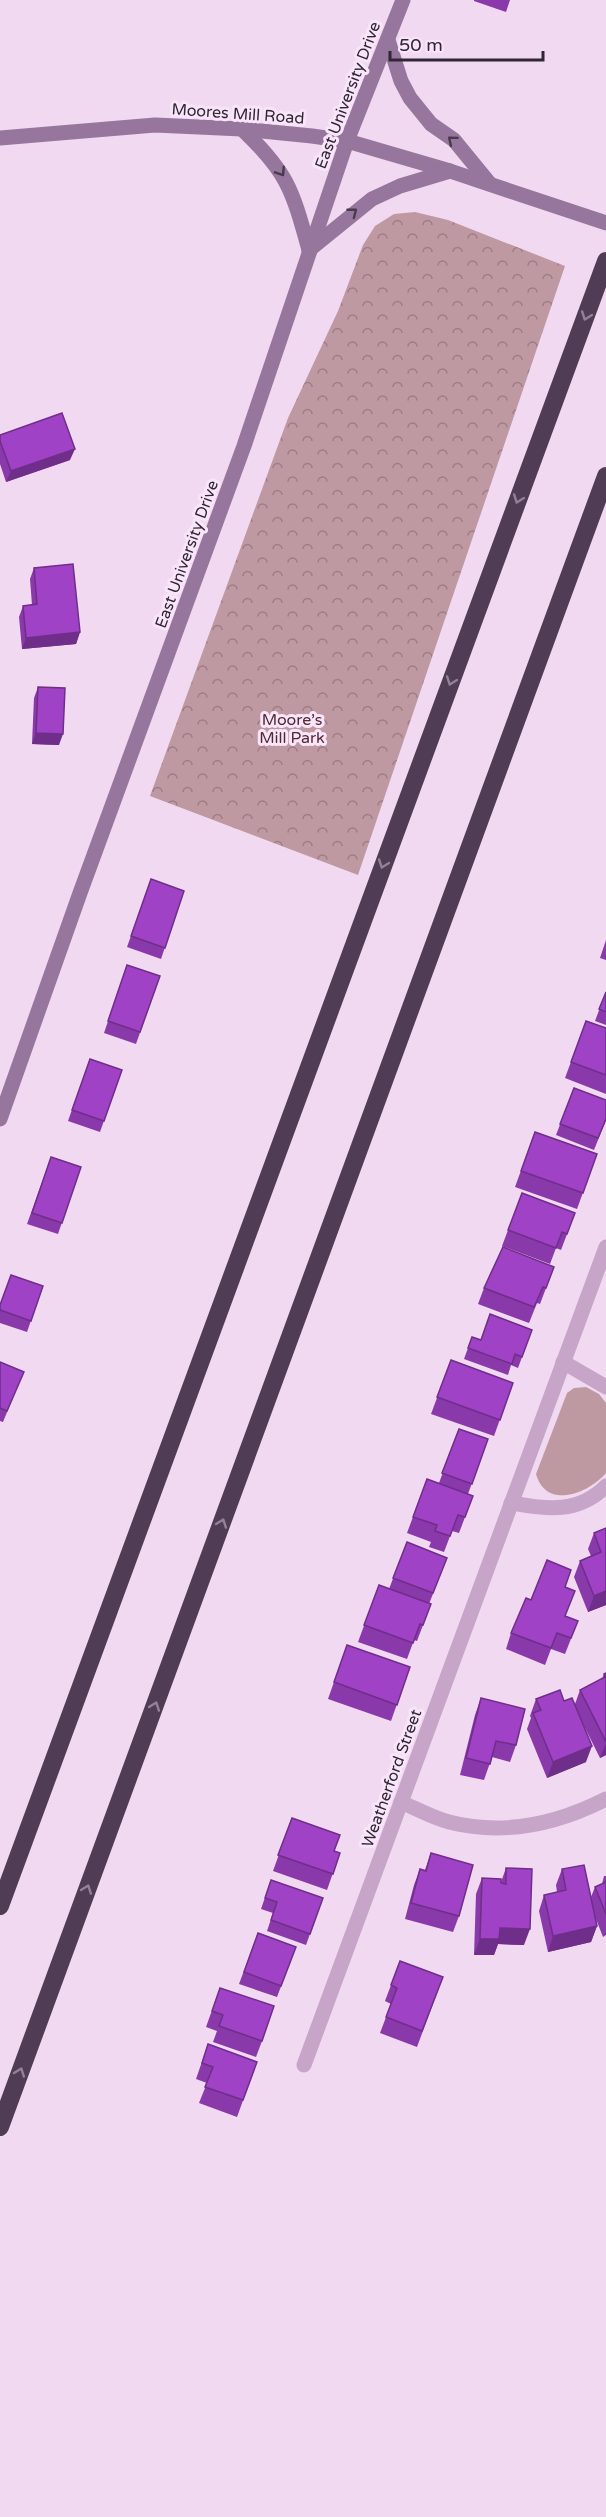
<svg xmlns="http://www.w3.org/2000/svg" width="606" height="2517" font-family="'Varela Round',sans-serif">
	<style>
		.green { fill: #bf99a1 }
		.park { fill: url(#park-crowns) }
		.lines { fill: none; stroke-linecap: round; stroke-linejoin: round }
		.street { stroke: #c6a5c9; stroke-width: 15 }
		.secondary { stroke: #96769c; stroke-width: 15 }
		.highway { stroke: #503d55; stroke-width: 18 }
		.wall { fill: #8939a9 }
		.shaded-wall { fill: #6f2e8a }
		.building { fill: #9f42c5; stroke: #6f2e8a; stroke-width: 1.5 }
		.oneway { stroke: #4a3a4e }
		.oneway2 { stroke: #948097 }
		.labels { text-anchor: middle; stroke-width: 6; stroke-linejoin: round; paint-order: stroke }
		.street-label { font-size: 16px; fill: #312634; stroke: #f9e5f9 }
		.park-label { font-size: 16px; fill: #522a31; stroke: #f9e5f9 }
	</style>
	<defs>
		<pattern id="park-crowns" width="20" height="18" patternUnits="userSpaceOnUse" patternTransform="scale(1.5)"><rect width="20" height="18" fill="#bf99a1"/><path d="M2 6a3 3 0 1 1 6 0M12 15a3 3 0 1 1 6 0" fill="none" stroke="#9c7d84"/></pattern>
	</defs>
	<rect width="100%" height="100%" fill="#f1d9f1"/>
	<!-- green -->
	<path class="green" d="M 586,1387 L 599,1394 L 606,1403 L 606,1473 C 588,1494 546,1510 536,1474 L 567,1393 L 574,1388 Z"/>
	<!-- park -->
	<polygon class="park" points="415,212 448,220 565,266 358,875 150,796 288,418 338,311 363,245 375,226 394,214"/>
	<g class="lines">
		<!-- street -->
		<g class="street">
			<polyline points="563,1362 606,1387"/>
			<path d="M 511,1503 C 548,1509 578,1514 606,1486"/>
			<path d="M 401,1802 C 417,1809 433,1818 449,1822 C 504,1836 557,1824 606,1799"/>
			<polyline points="304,2065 606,1247"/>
		</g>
		<!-- secondary -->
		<g class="secondary">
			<polyline points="388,40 401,81 410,98 431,124 454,140 490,184"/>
			<path d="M 242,129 C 288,173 292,189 309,250"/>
			<polyline points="0,138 155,125 242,129 312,136 347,141 450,171 606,223"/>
			<polyline points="309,250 372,199 400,186 450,171"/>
			<polyline points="0,1119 80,893 244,446 347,141 403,0"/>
		</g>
		<!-- highway -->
		<g class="highway">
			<polyline points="0,1906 606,261"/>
			<polyline points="0,2127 606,476"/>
		</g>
	</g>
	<!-- wall -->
	<g class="wall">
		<polygon points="474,0 510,0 506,12 474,1"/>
		<polygon points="0,435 70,460 6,482 0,464"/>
		<polygon points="34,568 80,632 76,644 22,649 19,617 23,606 32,605 30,579"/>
		<polygon points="38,687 59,745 32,744 34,698"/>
		<polygon points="151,879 184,891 161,959 127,947"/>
		<polygon points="606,940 606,960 600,958"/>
		<polygon points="127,965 160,976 136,1044 104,1033"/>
		<polygon points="606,992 606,1025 595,1021"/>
		<polygon points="586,1021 606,1028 606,1094 565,1078"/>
		<polygon points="90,1059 122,1070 100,1132 68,1121"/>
		<polygon points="574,1088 606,1120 594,1150 556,1135"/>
		<polygon points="535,1132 597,1154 577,1209 515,1187"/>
		<polygon points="51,1157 81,1167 58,1234 27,1224"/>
		<polygon points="522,1193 575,1213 561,1250 556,1248 550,1264 502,1246"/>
		<polygon points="554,1267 540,1304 537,1303 529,1323 478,1304 484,1288"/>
		<polygon points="43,1286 27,1332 0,1323 0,1304"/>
		<polygon points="532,1330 518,1368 511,1365 508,1375 464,1359 472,1337 481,1340"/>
		<polygon points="451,1360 513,1383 494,1436 431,1414"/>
		<polygon points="0,1362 19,1383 3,1422 0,1421"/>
		<polygon points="459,1429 488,1439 468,1494 473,1496 459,1533 452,1531 444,1552 429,1547 431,1542 407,1533 427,1479 439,1483"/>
		<polygon points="606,1528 606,1605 588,1612 574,1577 580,1561 591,1556 588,1549 594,1533"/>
		<polygon points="407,1542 447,1558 429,1604 431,1604 417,1641 414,1640 407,1659 358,1642 379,1585 389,1589"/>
		<polygon points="565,1587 565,1616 578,1621 565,1654 551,1649 545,1665 506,1649 511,1633 531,1600"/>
		<polygon points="347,1645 410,1667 391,1721 328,1699"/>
		<polygon points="606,1673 606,1755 600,1758 582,1722 586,1762 547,1778 527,1729 531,1718 530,1716 536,1699 564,1701 575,1704 580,1690 602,1679 604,1674"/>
		<polygon points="481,1698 516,1745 510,1762 492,1757 484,1780 460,1775 475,1715"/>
		<polygon points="292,1818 340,1835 334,1851 340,1853 327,1890 273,1871"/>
		<polygon points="431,1853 459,1916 453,1932 405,1919 414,1885 420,1869 425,1870"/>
		<polygon points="506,1868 524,1945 498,1944 494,1955 474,1955 476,1894 482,1878 501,1882"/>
		<polygon points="562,1869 591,1897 595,1887 602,1884 604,1876 606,1876 606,1935 603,1937 596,1919 597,1926 591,1942 548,1952 539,1911 544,1895 557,1892 556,1885"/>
		<polygon points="271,1880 323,1898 306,1945 267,1931 273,1913 261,1909"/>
		<polygon points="258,1933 296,1947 277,1997 239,1984"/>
		<polygon points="400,1961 443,1977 417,2047 380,2033 391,2004 385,2001"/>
		<polygon points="220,1988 262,2041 256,2057 213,2042 217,2031 206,2027"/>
		<polygon points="208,2044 257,2062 237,2117 199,2103 207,2083 196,2079"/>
	</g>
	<!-- shaded-wall -->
	<g class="shaded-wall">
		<polygon points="75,449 70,460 6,482 11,471"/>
		<polygon points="80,632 76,644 22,649 26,638"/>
		<polygon points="36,733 63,734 59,745 32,744"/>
		<polygon points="606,1591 606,1605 588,1612 594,1596"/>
		<polygon points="606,1743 606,1755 600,1758"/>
		<polygon points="592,1746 586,1762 547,1778 553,1762"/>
		<polygon points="597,1926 591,1942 548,1952 553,1936"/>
		<polygon points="500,1928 530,1929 524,1945 498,1944 494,1955 474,1955 480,1939"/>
	</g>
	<!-- building -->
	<g class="building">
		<polygon points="62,413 75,449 11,471 0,441 0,435"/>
		<polygon points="73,564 80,632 26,638 23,606 37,604 34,568"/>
		<polygon points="38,687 65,688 63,734 36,733"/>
		<polygon points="151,879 184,891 165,948 131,936"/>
		<polygon points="127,965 160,976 140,1032 108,1021"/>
		<polygon points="606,992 606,1012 599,1009"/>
		<polygon points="586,1021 606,1028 606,1075 571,1062"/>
		<polygon points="90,1059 122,1070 104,1121 72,1110"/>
		<polygon points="574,1088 606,1100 606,1119 598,1138 560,1124"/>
		<polygon points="535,1132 597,1154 583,1193 521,1171"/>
		<polygon points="51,1157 81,1167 62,1223 32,1213"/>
		<polygon points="522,1193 575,1213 567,1234 562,1232 556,1248 508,1230"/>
		<polygon points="503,1247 554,1267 546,1288 543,1287 534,1307 484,1288"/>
		<polygon points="11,1275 43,1286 31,1321 0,1310 0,1305"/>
		<polygon points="490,1314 532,1330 522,1357 515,1354 512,1364 468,1348 472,1337 481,1340"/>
		<polygon points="451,1360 513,1383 500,1420 437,1397"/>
		<polygon points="0,1362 24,1372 7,1411 0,1408"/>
		<polygon points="459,1429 488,1439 472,1484 442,1473"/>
		<polygon points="427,1479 473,1496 465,1517 458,1515 450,1536 435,1531 437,1525 413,1517"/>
		<polygon points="606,1528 606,1591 594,1596 580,1561 601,1552 594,1533"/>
		<polygon points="407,1542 447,1558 433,1593 393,1578"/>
		<polygon points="547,1560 571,1570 565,1587 575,1591 565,1616 578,1621 571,1638 557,1633 551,1648 511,1633 526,1598 531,1600"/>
		<polygon points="379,1585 431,1604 423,1625 420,1624 413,1643 364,1625"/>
		<polygon points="347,1645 410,1667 397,1705 334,1682"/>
		<polygon points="606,1673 606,1742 580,1690 605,1677 604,1674"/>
		<polygon points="560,1690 564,1701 572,1698 592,1746 553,1762 533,1713 541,1710 536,1699"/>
		<polygon points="481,1698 525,1709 516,1745 496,1741 490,1764 466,1758"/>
		<polygon points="292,1818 340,1835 334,1851 340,1853 333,1874 278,1855"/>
		<polygon points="431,1853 473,1865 459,1916 411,1903 420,1869 426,1871"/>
		<polygon points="584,1865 597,1926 553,1936 544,1895 566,1890 562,1869"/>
		<polygon points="506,1868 532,1869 530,1929 500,1928 499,1939 480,1939 482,1878 501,1879 501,1883 506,1884"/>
		<polygon points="271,1880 323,1898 310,1934 271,1920 277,1902 265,1898"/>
		<polygon points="606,1882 606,1914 595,1887"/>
		<polygon points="258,1933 296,1947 281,1986 244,1972"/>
		<polygon points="400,1961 443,1977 422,2031 386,2017 397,1988 391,1985"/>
		<polygon points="220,1988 274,2006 262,2041 219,2026 223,2015 212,2011"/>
		<polygon points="208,2044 257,2062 243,2100 205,2087 213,2067 202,2063"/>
	</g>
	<!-- one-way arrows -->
	<defs><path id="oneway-chevron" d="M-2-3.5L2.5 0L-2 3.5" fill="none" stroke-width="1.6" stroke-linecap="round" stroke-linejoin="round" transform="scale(1.5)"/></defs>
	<g class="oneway">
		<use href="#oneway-chevron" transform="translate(452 140) rotate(-140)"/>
		<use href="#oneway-chevron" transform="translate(281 172) rotate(57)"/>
		<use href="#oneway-chevron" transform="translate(353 212) rotate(-38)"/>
	</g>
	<g class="oneway2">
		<use href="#oneway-chevron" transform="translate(586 316) rotate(110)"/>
		<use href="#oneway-chevron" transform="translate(518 499) rotate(110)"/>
		<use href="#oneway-chevron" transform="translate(451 681) rotate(110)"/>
		<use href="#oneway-chevron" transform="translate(383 864) rotate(110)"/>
		<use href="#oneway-chevron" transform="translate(222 1523) rotate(-70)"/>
		<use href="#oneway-chevron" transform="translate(155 1706) rotate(-70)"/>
		<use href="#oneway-chevron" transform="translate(87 1889) rotate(-70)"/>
		<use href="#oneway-chevron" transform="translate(20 2072) rotate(-70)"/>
	</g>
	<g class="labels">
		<!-- street labels -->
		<g class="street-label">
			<text transform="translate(347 95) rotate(-69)" y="6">East University Drive</text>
			<text transform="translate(238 113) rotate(4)" y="6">Moores Mill Road</text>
			<text transform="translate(186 554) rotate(-70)" y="6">East University Drive</text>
			<text transform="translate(391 1778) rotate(-70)" y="6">Weatherford Street</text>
		</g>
		<!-- park labels -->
		<g class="park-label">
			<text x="292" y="725">Moore’s<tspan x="292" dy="18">Mill Park</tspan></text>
		</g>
	</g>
	<!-- scale -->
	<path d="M390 51v9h153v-9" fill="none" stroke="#312634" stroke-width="3"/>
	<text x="399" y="51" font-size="18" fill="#312634" stroke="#f9e5f9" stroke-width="4.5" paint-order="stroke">50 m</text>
</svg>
